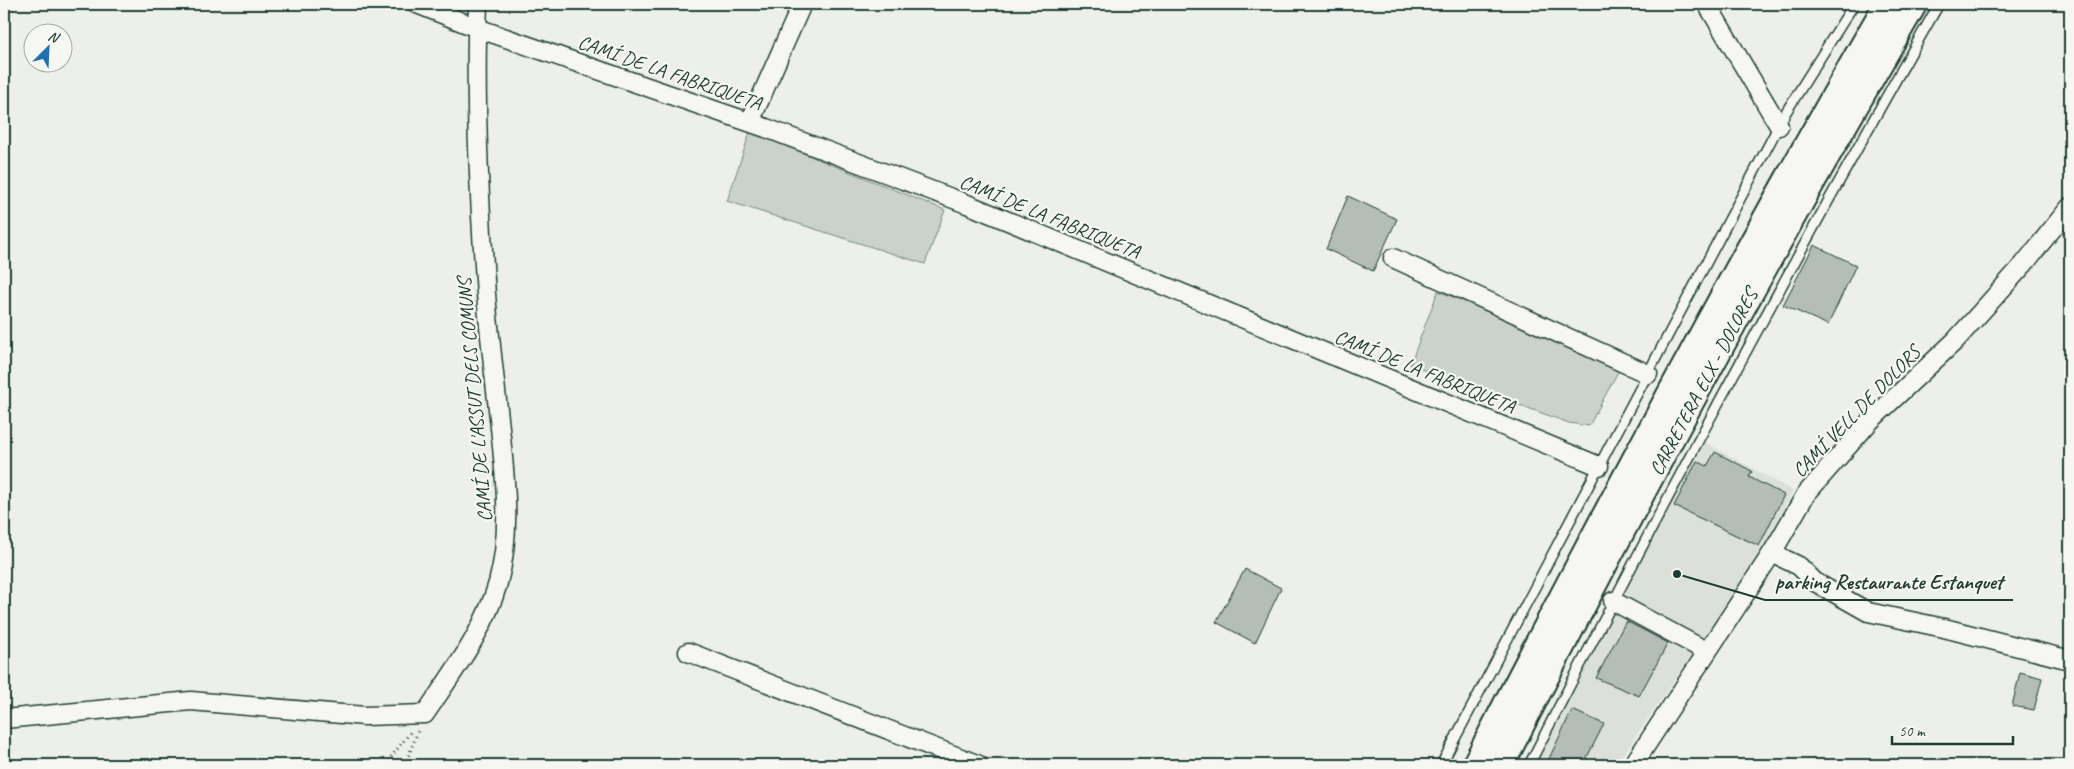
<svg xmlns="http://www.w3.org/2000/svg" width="2074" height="769" font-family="Caveat,sans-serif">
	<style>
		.built { fill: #dce0db }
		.green { fill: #cbd2cc; stroke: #758880 }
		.building { fill: #b4bdb8; stroke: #1f3d34 }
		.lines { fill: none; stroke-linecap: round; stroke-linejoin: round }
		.lane-casing { stroke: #1f3d34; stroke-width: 12 }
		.street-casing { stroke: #1f3d34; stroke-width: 21 }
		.secondary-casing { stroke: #1f3d34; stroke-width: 29 }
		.path { stroke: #1f3d34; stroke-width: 3; stroke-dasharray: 1 4; stroke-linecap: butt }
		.lane { stroke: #f6f6f2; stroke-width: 9 }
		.street { stroke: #f6f6f2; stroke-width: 18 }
		.secondary { stroke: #f6f6f2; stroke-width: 25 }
		.labels { text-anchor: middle; stroke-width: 4.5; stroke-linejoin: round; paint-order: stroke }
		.street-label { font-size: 20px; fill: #1f3d34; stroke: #f6f6f2 }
		.leader { fill: none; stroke: #1f3d34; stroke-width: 2 }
		.callout-dot { fill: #1f3d34; stroke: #f6f6f2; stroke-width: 2 }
		.callout-label { font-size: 21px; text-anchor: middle; font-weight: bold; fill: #1f3d34; stroke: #f6f6f2; stroke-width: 4.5; stroke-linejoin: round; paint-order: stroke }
	</style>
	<rect width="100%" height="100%" fill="#edefea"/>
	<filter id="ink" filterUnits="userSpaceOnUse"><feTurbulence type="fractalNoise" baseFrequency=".02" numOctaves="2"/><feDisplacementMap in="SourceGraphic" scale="10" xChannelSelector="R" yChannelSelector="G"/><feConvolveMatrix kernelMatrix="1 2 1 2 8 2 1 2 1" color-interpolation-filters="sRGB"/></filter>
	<g filter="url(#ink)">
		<!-- built -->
		<polygon class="built" points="1703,441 1793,491 1763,553 1616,765 1536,765"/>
		<!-- green -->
		<g class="green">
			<polygon points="750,132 945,210 925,264 727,201"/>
			<polygon points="1438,291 1622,364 1589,426 1569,423 1410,365"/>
		</g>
		<!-- building -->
		<g class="building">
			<polygon points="1348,196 1397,219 1373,271 1326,249"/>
			<polygon points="1814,245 1856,265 1828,325 1783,305"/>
			<polygon points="1715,452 1752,471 1749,477 1784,495 1759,546 1674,506 1697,461 1707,466"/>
			<polygon points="1245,569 1281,588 1255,643 1216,622"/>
			<polygon points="1626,621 1668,643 1639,696 1596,678"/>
			<polygon points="2020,672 2042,678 2034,710 2012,706"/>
			<polygon points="1572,710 1604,724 1583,765 1546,765"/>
		</g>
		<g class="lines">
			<defs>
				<g id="lane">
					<polyline points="1441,765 1786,112 1854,4"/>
					<path d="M 1529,765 C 1660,509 1796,254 1939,4"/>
				</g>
				<g id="street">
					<polyline points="417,4 477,28 766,128 967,204 1599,466"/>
					<polyline points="1707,4 1779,126"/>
					<polyline points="750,122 802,4"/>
					<polyline points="1393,258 1648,374"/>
					<polyline points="1772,553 1799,566 1815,582 1868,612 1944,628 2070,660"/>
					<polyline points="1613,601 1706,651"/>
					<polyline points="688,652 979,765"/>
					<path d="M 4,719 L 191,701 L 365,716 L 425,714 C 453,672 484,632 498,583 C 511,535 506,485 501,437 C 496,389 490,342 486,294 C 479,198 474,100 478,4"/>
					<polyline points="1633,765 1772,553 1806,494 1870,421 1955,341 2024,264 2070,207"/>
				</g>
				<g id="secondary">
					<path d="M 1475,765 C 1607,508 1743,254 1887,4"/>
					<path d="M 1501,765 C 1631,508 1769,253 1914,4"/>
				</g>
			</defs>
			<!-- lane casing -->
			<use href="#lane" class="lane-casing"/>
			<!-- street casing -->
			<use href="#street" class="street-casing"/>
			<!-- secondary casing -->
			<use href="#secondary" class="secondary-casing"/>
			<!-- path -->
			<g class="path">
				<polyline points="385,765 412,730"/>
				<polyline points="405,765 418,731"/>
			</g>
			<!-- lane -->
			<use href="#lane" class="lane"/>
			<!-- street -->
			<use href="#street" class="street"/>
			<!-- secondary -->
			<use href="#secondary" class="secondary"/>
		</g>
	</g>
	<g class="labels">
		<!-- street labels -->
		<g class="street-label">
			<text transform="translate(670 72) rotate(19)" y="7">CAMÍ DE LA FABRIQUETA</text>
			<text transform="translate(1050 216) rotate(22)" y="7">CAMÍ DE LA FABRIQUETA</text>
			<text transform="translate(1425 371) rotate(22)" y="7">CAMÍ DE LA FABRIQUETA</text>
			<text transform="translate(1703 382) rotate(-62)" y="7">CARRETERA ELX - DOLORES</text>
			<text transform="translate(474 400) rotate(-95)" y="7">CAMÍ DE L'ASSUT DELS COMUNS</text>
			<text transform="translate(1856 411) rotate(-46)" y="7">CAMÍ VELL DE DOLORS</text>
		</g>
	</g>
	<!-- callouts -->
	<path class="leader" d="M1677 574L1765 600H2013"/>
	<circle class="callout-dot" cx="1677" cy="574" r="5"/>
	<g class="callout-label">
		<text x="1889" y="589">parking Restaurante Estanquet</text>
	</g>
	<!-- margin -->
	<rect width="2074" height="769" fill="none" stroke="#f6f6f2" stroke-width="20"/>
	<rect x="10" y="10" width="2054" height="749" fill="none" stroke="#1f3d34" stroke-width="2" filter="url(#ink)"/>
	<!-- north arrow -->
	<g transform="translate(48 48) rotate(24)"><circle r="24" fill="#f6f6f2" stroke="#a0aca6"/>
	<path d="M0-4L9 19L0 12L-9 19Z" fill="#1f6fb2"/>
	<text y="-8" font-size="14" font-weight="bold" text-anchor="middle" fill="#1f3d34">N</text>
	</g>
	<!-- scale -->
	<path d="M1892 736v8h121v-8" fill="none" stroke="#1f3d34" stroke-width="2.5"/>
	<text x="1899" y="736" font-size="15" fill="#1f3d34" stroke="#f6f6f2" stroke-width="4" paint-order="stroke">50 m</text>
</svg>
